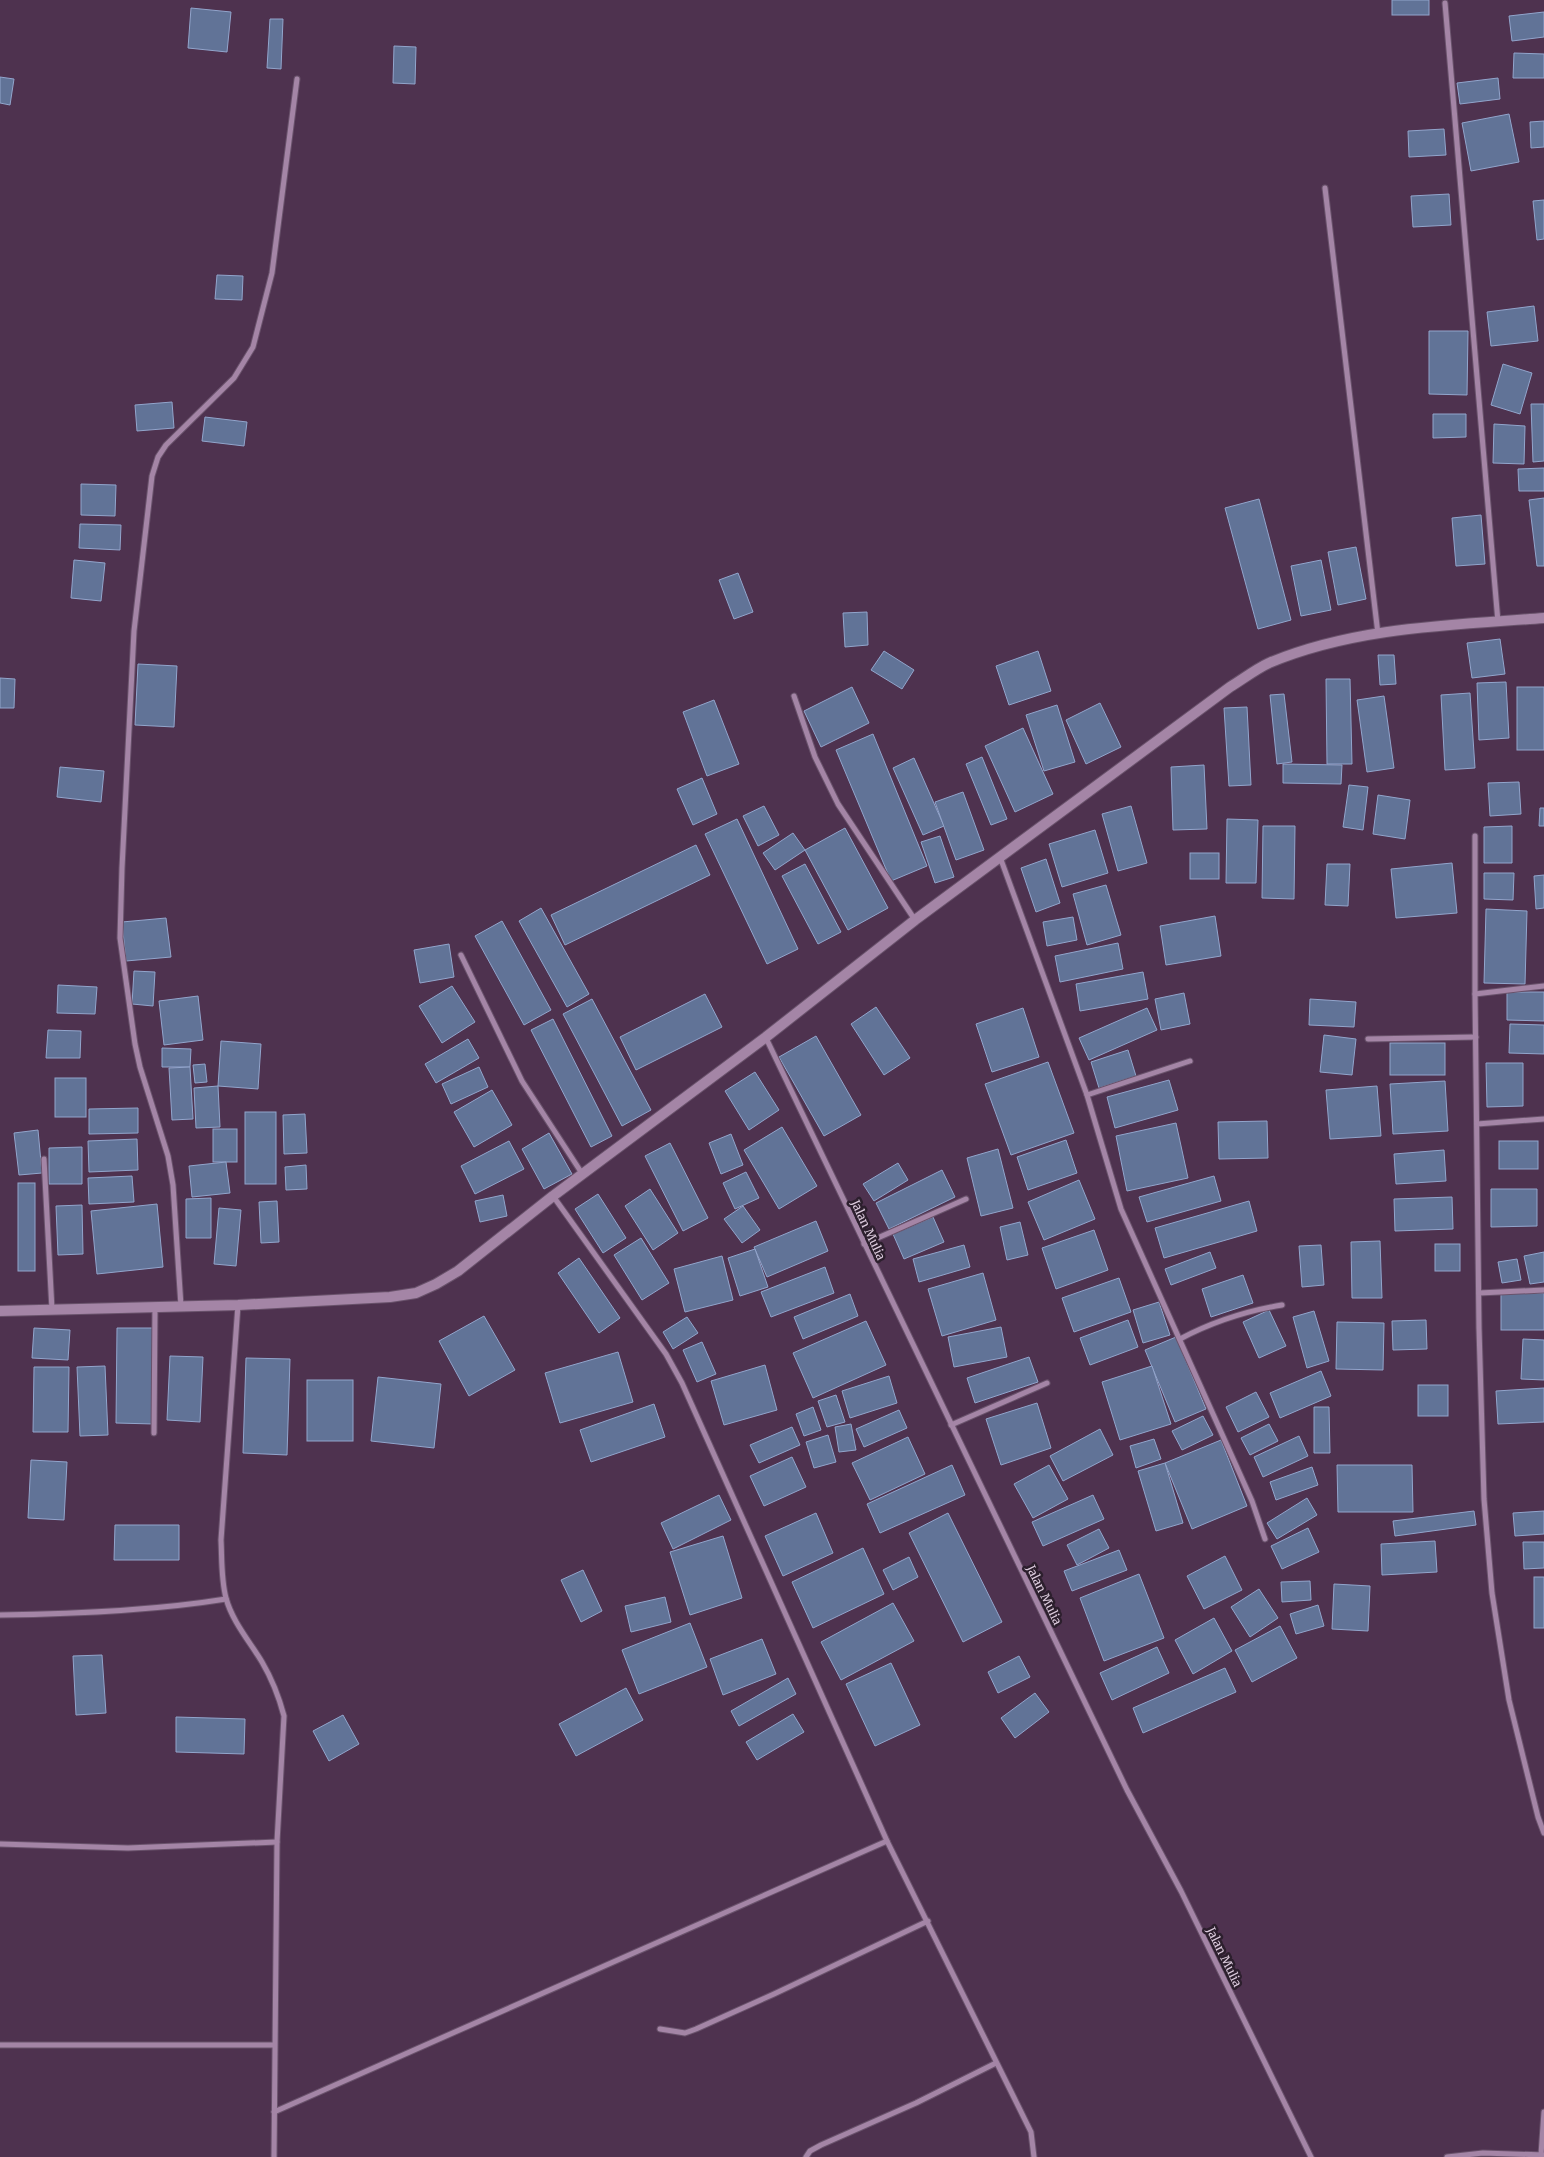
<svg xmlns="http://www.w3.org/2000/svg" width="1544" height="2157" font-family="Merriweather,serif">
	<style>
		.building { fill: #617397; stroke: #92a5cc }
		.lines { fill: none; stroke-linecap: round; stroke-linejoin: round }
		.minor-casing { stroke: #69526b; stroke-width: 7 }
		.secondary-casing { stroke: #69526b; stroke-width: 12 }
		.minor { stroke: #a485a6; stroke-width: 5 }
		.secondary { stroke: #a485a6; stroke-width: 10 }
		.labels { text-anchor: middle; stroke-width: 5; stroke-linejoin: round; paint-order: stroke }
		.street-label { font-size: 12px; fill: #dccbdd; stroke: #2c1f2d }
	</style>
	<rect width="100%" height="100%" fill="#4e324f"/>
	<!-- building -->
	<g class="building">
		<rect x="1392" y="0" width="37" height="15"/>
		<polygon points="191,8 231,12 227,52 188,48"/>
		<polygon points="1544,12 1544,37 1512,41 1509,16"/>
		<polygon points="270,19 283,19 281,69 267,68"/>
		<polygon points="394,46 416,47 415,84 393,83"/>
		<polygon points="1514,53 1544,54 1544,78 1513,78"/>
		<polygon points="0,77 14,79 10,105 0,103"/>
		<polygon points="1498,78 1500,99 1460,104 1457,83"/>
		<polygon points="1509,114 1519,162 1471,171 1462,123"/>
		<polygon points="1544,121 1544,147 1531,148 1530,122"/>
		<polygon points="1444,129 1446,155 1409,157 1408,131"/>
		<polygon points="1449,194 1451,225 1413,227 1411,196"/>
		<polygon points="1544,200 1544,239 1537,240 1533,201"/>
		<polygon points="217,275 243,276 242,300 215,299"/>
		<polygon points="1534,306 1538,341 1491,346 1487,312"/>
		<polygon points="1429,331 1468,331 1467,395 1429,394"/>
		<polygon points="1503,364 1532,373 1520,414 1491,405"/>
		<polygon points="172,402 174,428 137,431 135,405"/>
		<polygon points="1531,404 1544,404 1544,461 1533,462"/>
		<polygon points="1433,414 1466,414 1466,437 1433,438"/>
		<polygon points="205,417 247,422 244,446 202,441"/>
		<polygon points="1494,424 1525,426 1524,464 1493,463"/>
		<polygon points="1544,468 1544,491 1519,491 1518,469"/>
		<polygon points="81,484 116,485 115,516 81,515"/>
		<polygon points="1544,498 1544,566 1537,566 1529,500"/>
		<polygon points="1259,499 1291,620 1258,629 1225,508"/>
		<polygon points="1481,515 1485,564 1456,566 1452,518"/>
		<polygon points="80,524 121,525 120,550 79,548"/>
		<polygon points="1356,547 1366,599 1338,605 1328,552"/>
		<polygon points="74,560 105,563 101,601 71,598"/>
		<polygon points="1321,560 1331,610 1301,616 1291,566"/>
		<polygon points="738,573 753,612 734,619 719,580"/>
		<polygon points="867,612 868,645 845,647 843,613"/>
		<polygon points="1500,639 1505,674 1472,678 1467,643"/>
		<polygon points="884,651 914,670 902,689 871,670"/>
		<polygon points="1038,651 1051,691 1009,705 996,666"/>
		<polygon points="1378,655 1394,655 1396,684 1380,685"/>
		<polygon points="138,664 177,666 174,727 135,725"/>
		<polygon points="0,678 15,679 14,708 0,708"/>
		<polygon points="1326,679 1350,679 1352,764 1327,764"/>
		<polygon points="1506,682 1509,738 1479,740 1477,683"/>
		<polygon points="852,687 869,723 821,747 804,711"/>
		<rect x="1517" y="687" width="27" height="63"/>
		<polygon points="1470,693 1475,768 1445,770 1441,695"/>
		<polygon points="1284,694 1292,762 1277,764 1270,695"/>
		<polygon points="1384,696 1394,768 1367,772 1357,700"/>
		<polygon points="714,700 739,764 707,776 683,712"/>
		<polygon points="1100,703 1121,747 1086,764 1066,720"/>
		<polygon points="1057,705 1075,762 1044,771 1026,715"/>
		<polygon points="1247,707 1251,785 1229,786 1224,708"/>
		<polygon points="1023,728 1053,794 1015,812 985,746"/>
		<polygon points="873,734 927,866 891,881 836,750"/>
		<polygon points="982,757 1007,819 991,825 966,764"/>
		<polygon points="914,758 944,826 923,835 893,768"/>
		<polygon points="1283,764 1342,765 1341,784 1283,783"/>
		<polygon points="1204,765 1207,829 1173,830 1171,767"/>
		<polygon points="60,767 104,771 101,802 57,797"/>
		<polygon points="702,778 717,814 693,825 677,789"/>
		<polygon points="1519,782 1521,814 1490,816 1488,783"/>
		<polygon points="1349,785 1368,787 1363,830 1343,827"/>
		<polygon points="963,792 984,850 956,860 935,802"/>
		<polygon points="1378,795 1410,800 1405,839 1373,834"/>
		<polygon points="764,806 779,835 758,846 743,816"/>
		<polygon points="1131,806 1147,863 1118,871 1102,814"/>
		<polygon points="1540,808 1544,808 1544,826 1539,826"/>
		<polygon points="737,819 798,949 767,964 705,834"/>
		<polygon points="1227,819 1258,820 1256,883 1226,883"/>
		<polygon points="1263,826 1295,826 1294,899 1262,898"/>
		<polygon points="1512,826 1512,863 1484,863 1484,827"/>
		<polygon points="845,828 888,908 848,930 805,850"/>
		<polygon points="1095,830 1108,873 1062,887 1049,844"/>
		<polygon points="793,833 805,850 775,870 763,853"/>
		<polygon points="940,836 954,877 935,883 921,842"/>
		<polygon points="696,845 710,875 565,945 551,915"/>
		<rect x="1190" y="853" width="29" height="26"/>
		<polygon points="1046,859 1060,903 1036,912 1021,868"/>
		<polygon points="1452,863 1457,913 1396,918 1391,869"/>
		<polygon points="805,864 841,932 818,944 782,876"/>
		<polygon points="1327,864 1350,864 1348,906 1325,905"/>
		<polygon points="1484,873 1514,873 1513,900 1484,899"/>
		<polygon points="1544,875 1544,908 1536,909 1534,876"/>
		<polygon points="1106,885 1121,935 1087,945 1073,894"/>
		<polygon points="541,908 589,994 567,1007 519,921"/>
		<polygon points="1486,909 1527,911 1525,984 1484,983"/>
		<polygon points="1215,916 1221,956 1166,965 1160,926"/>
		<polygon points="1073,917 1077,940 1047,946 1043,922"/>
		<polygon points="166,918 171,957 126,961 122,922"/>
		<polygon points="502,921 551,1010 524,1025 475,936"/>
		<polygon points="1118,943 1123,969 1060,982 1055,956"/>
		<polygon points="449,944 454,977 420,983 414,950"/>
		<polygon points="134,971 155,972 153,1006 132,1004"/>
		<polygon points="1143,972 1148,999 1080,1011 1076,984"/>
		<polygon points="58,985 97,987 95,1014 57,1013"/>
		<polygon points="452,986 475,1022 442,1043 419,1006"/>
		<polygon points="1507,992 1544,992 1544,1021 1507,1020"/>
		<polygon points="1184,993 1190,1024 1161,1030 1155,999"/>
		<polygon points="705,994 722,1027 636,1070 620,1037"/>
		<polygon points="198,996 203,1040 164,1045 159,1001"/>
		<polygon points="592,999 651,1110 622,1126 563,1014"/>
		<polygon points="1310,999 1356,1002 1354,1027 1309,1025"/>
		<polygon points="876,1007 910,1058 884,1075 851,1024"/>
		<polygon points="1023,1008 1039,1057 992,1072 976,1024"/>
		<polygon points="1147,1008 1157,1030 1089,1060 1079,1038"/>
		<polygon points="553,1019 612,1136 591,1147 531,1030"/>
		<polygon points="1510,1024 1544,1025 1544,1054 1509,1053"/>
		<polygon points="48,1030 81,1031 80,1058 46,1058"/>
		<polygon points="1324,1035 1356,1039 1352,1075 1320,1072"/>
		<polygon points="816,1036 861,1115 824,1136 779,1057"/>
		<polygon points="468,1039 479,1058 436,1083 425,1064"/>
		<polygon points="221,1041 261,1044 258,1089 218,1086"/>
		<rect x="1390" y="1043" width="55" height="32"/>
		<polygon points="162,1048 191,1049 190,1067 162,1067"/>
		<polygon points="1128,1050 1136,1076 1099,1088 1091,1062"/>
		<polygon points="1048,1062 1074,1133 1011,1155 985,1084"/>
		<polygon points="1486,1063 1523,1063 1523,1106 1487,1107"/>
		<polygon points="205,1064 207,1082 195,1083 193,1065"/>
		<polygon points="190,1067 193,1119 172,1120 169,1068"/>
		<polygon points="479,1067 488,1087 451,1104 442,1084"/>
		<polygon points="755,1072 779,1110 749,1130 725,1091"/>
		<rect x="55" y="1078" width="31" height="39"/>
		<polygon points="1169,1080 1178,1110 1115,1128 1107,1097"/>
		<polygon points="1445,1081 1448,1131 1393,1134 1390,1084"/>
		<polygon points="218,1086 220,1127 196,1128 194,1088"/>
		<polygon points="1377,1086 1381,1136 1330,1139 1326,1090"/>
		<polygon points="492,1090 512,1125 474,1147 454,1112"/>
		<polygon points="138,1108 138,1133 89,1134 89,1109"/>
		<rect x="245" y="1112" width="31" height="72"/>
		<polygon points="305,1114 307,1153 284,1154 283,1115"/>
		<polygon points="1267,1121 1268,1158 1219,1159 1218,1122"/>
		<polygon points="1176,1123 1188,1178 1127,1191 1116,1136"/>
		<polygon points="782,1127 817,1186 779,1209 744,1150"/>
		<rect x="213" y="1129" width="24" height="33"/>
		<polygon points="38,1130 42,1173 19,1175 14,1133"/>
		<polygon points="549,1133 572,1174 544,1189 522,1149"/>
		<polygon points="731,1134 743,1165 721,1174 709,1143"/>
		<polygon points="137,1139 138,1170 89,1172 88,1141"/>
		<polygon points="1066,1140 1077,1173 1028,1190 1017,1157"/>
		<polygon points="509,1141 524,1169 475,1194 461,1166"/>
		<rect x="1499" y="1141" width="39" height="28"/>
		<polygon points="670,1143 708,1218 683,1231 645,1156"/>
		<polygon points="82,1147 82,1184 49,1184 49,1148"/>
		<polygon points="998,1149 1013,1208 981,1216 967,1158"/>
		<polygon points="1444,1150 1446,1181 1396,1184 1394,1154"/>
		<polygon points="226,1162 230,1193 192,1197 189,1166"/>
		<polygon points="898,1163 908,1180 874,1201 863,1184"/>
		<polygon points="306,1165 307,1189 286,1190 285,1167"/>
		<polygon points="942,1170 955,1197 889,1229 876,1203"/>
		<polygon points="746,1172 759,1198 735,1209 723,1183"/>
		<polygon points="132,1176 134,1202 89,1204 88,1178"/>
		<polygon points="1214,1176 1221,1201 1147,1222 1139,1197"/>
		<polygon points="1079,1180 1095,1219 1044,1240 1028,1202"/>
		<rect x="18" y="1183" width="17" height="88"/>
		<polygon points="650,1189 678,1233 653,1250 625,1206"/>
		<polygon points="1491,1189 1537,1189 1537,1226 1491,1227"/>
		<polygon points="598,1194 626,1238 603,1253 575,1209"/>
		<polygon points="503,1195 507,1216 480,1222 475,1201"/>
		<polygon points="1452,1197 1453,1229 1395,1231 1394,1199"/>
		<polygon points="211,1198 211,1238 186,1238 186,1199"/>
		<polygon points="277,1201 279,1242 261,1243 259,1202"/>
		<polygon points="1249,1201 1257,1231 1164,1258 1155,1228"/>
		<polygon points="157,1204 163,1267 97,1274 91,1211"/>
		<polygon points="82,1205 83,1254 58,1255 56,1206"/>
		<polygon points="743,1206 760,1230 742,1243 724,1219"/>
		<polygon points="219,1208 241,1210 236,1266 214,1264"/>
		<polygon points="933,1217 944,1242 904,1259 893,1234"/>
		<polygon points="816,1221 828,1251 767,1277 754,1247"/>
		<polygon points="1020,1222 1028,1255 1007,1260 1000,1227"/>
		<polygon points="1094,1230 1108,1270 1056,1289 1042,1248"/>
		<polygon points="641,1238 669,1283 642,1300 614,1255"/>
		<polygon points="1380,1241 1382,1298 1352,1298 1351,1242"/>
		<rect x="1435" y="1244" width="25" height="27"/>
		<polygon points="964,1245 970,1267 919,1282 913,1259"/>
		<polygon points="1321,1245 1324,1285 1302,1287 1299,1246"/>
		<polygon points="755,1249 768,1287 740,1296 728,1258"/>
		<polygon points="1210,1252 1216,1268 1171,1285 1165,1269"/>
		<polygon points="1544,1252 1544,1282 1530,1284 1524,1256"/>
		<polygon points="722,1256 733,1300 685,1312 674,1269"/>
		<polygon points="579,1258 620,1318 599,1333 558,1273"/>
		<polygon points="1517,1259 1521,1280 1502,1283 1498,1262"/>
		<polygon points="825,1267 834,1293 771,1317 761,1292"/>
		<polygon points="983,1273 996,1320 942,1336 928,1289"/>
		<polygon points="1243,1275 1253,1303 1211,1317 1202,1289"/>
		<polygon points="1119,1278 1131,1312 1074,1332 1062,1298"/>
		<rect x="1501" y="1293" width="43" height="37"/>
		<polygon points="850,1294 858,1316 803,1339 794,1317"/>
		<polygon points="1159,1302 1170,1335 1143,1343 1133,1310"/>
		<polygon points="1269,1310 1286,1346 1259,1358 1243,1322"/>
		<polygon points="1314,1311 1329,1361 1307,1368 1293,1317"/>
		<polygon points="484,1316 515,1370 469,1396 439,1341"/>
		<polygon points="687,1317 698,1333 673,1349 663,1332"/>
		<polygon points="1128,1320 1138,1347 1090,1365 1080,1338"/>
		<polygon points="1426,1320 1427,1349 1393,1350 1392,1321"/>
		<polygon points="866,1321 886,1365 813,1398 793,1353"/>
		<polygon points="1337,1322 1384,1323 1383,1370 1336,1369"/>
		<polygon points="1001,1327 1007,1357 954,1367 948,1337"/>
		<polygon points="34,1328 70,1330 68,1360 32,1358"/>
		<polygon points="117,1328 154,1328 154,1424 116,1423"/>
		<polygon points="1176,1337 1206,1409 1175,1422 1145,1350"/>
		<polygon points="1523,1339 1544,1340 1544,1380 1521,1379"/>
		<polygon points="702,1342 716,1374 697,1382 683,1350"/>
		<polygon points="618,1352 633,1402 560,1423 545,1373"/>
		<polygon points="170,1356 203,1357 200,1422 167,1420"/>
		<polygon points="1029,1357 1038,1382 975,1403 967,1378"/>
		<polygon points="246,1358 290,1359 287,1455 243,1453"/>
		<polygon points="765,1365 777,1410 724,1425 711,1381"/>
		<polygon points="105,1366 108,1435 80,1436 77,1367"/>
		<polygon points="1152,1366 1171,1424 1120,1440 1102,1382"/>
		<polygon points="34,1367 69,1367 68,1432 33,1432"/>
		<polygon points="1321,1371 1331,1396 1280,1418 1270,1393"/>
		<polygon points="889,1376 897,1403 850,1418 842,1391"/>
		<polygon points="378,1377 441,1384 434,1448 371,1441"/>
		<rect x="307" y="1380" width="46" height="61"/>
		<rect x="1418" y="1385" width="30" height="31"/>
		<polygon points="1544,1388 1544,1422 1498,1424 1496,1391"/>
		<polygon points="1256,1392 1269,1417 1238,1432 1226,1407"/>
		<polygon points="836,1395 845,1422 827,1427 818,1401"/>
		<polygon points="1037,1403 1051,1448 1001,1465 986,1419"/>
		<polygon points="654,1404 665,1437 591,1462 580,1430"/>
		<polygon points="813,1407 821,1430 804,1436 796,1414"/>
		<polygon points="1314,1407 1329,1407 1330,1453 1314,1453"/>
		<polygon points="899,1410 907,1428 864,1447 856,1429"/>
		<polygon points="1203,1416 1213,1435 1182,1450 1172,1431"/>
		<polygon points="851,1424 856,1450 839,1452 835,1427"/>
		<polygon points="1269,1424 1278,1441 1250,1455 1241,1438"/>
		<polygon points="792,1427 800,1445 759,1463 750,1445"/>
		<polygon points="1100,1429 1113,1455 1063,1481 1050,1456"/>
		<polygon points="828,1435 836,1462 814,1468 806,1442"/>
		<polygon points="1299,1436 1308,1456 1263,1477 1254,1457"/>
		<polygon points="908,1437 925,1474 870,1500 852,1463"/>
		<polygon points="1154,1439 1161,1459 1136,1468 1130,1446"/>
		<polygon points="1221,1440 1247,1506 1192,1529 1165,1463"/>
		<polygon points="792,1457 806,1487 764,1506 750,1476"/>
		<polygon points="31,1460 67,1462 64,1520 28,1518"/>
		<polygon points="1165,1463 1183,1523 1156,1531 1138,1471"/>
		<polygon points="952,1465 965,1495 880,1533 867,1504"/>
		<polygon points="1049,1465 1068,1499 1033,1518 1014,1484"/>
		<polygon points="1337,1465 1412,1465 1413,1512 1338,1512"/>
		<polygon points="1312,1467 1318,1485 1276,1500 1270,1482"/>
		<polygon points="719,1495 731,1520 673,1549 661,1523"/>
		<polygon points="1093,1495 1104,1519 1043,1546 1032,1522"/>
		<polygon points="1307,1498 1317,1515 1277,1539 1267,1523"/>
		<polygon points="1474,1511 1476,1525 1395,1536 1393,1521"/>
		<polygon points="1544,1511 1544,1534 1515,1536 1513,1513"/>
		<polygon points="816,1513 833,1553 783,1576 765,1536"/>
		<polygon points="948,1513 1002,1622 963,1642 909,1533"/>
		<polygon points="115,1525 179,1525 179,1560 114,1560"/>
		<polygon points="1308,1528 1319,1552 1282,1569 1271,1546"/>
		<polygon points="1099,1529 1109,1548 1077,1565 1067,1545"/>
		<polygon points="723,1536 742,1598 690,1615 670,1552"/>
		<polygon points="1435,1541 1437,1572 1382,1575 1381,1544"/>
		<polygon points="1523,1542 1544,1542 1544,1568 1524,1569"/>
		<polygon points="863,1548 884,1594 813,1628 792,1582"/>
		<polygon points="1119,1550 1127,1570 1072,1591 1064,1571"/>
		<polygon points="1225,1556 1242,1590 1204,1609 1187,1576"/>
		<polygon points="909,1557 918,1577 893,1590 883,1570"/>
		<polygon points="583,1570 602,1611 581,1622 561,1580"/>
		<polygon points="1139,1574 1164,1638 1104,1661 1080,1598"/>
		<rect x="1534" y="1577" width="10" height="51"/>
		<polygon points="1310,1581 1311,1600 1282,1602 1281,1582"/>
		<polygon points="1334,1584 1370,1586 1368,1631 1332,1629"/>
		<polygon points="1259,1589 1278,1618 1250,1637 1231,1607"/>
		<polygon points="665,1597 671,1622 631,1632 625,1606"/>
		<polygon points="893,1603 914,1641 841,1680 821,1642"/>
		<polygon points="1318,1605 1324,1626 1296,1634 1290,1614"/>
		<polygon points="1214,1618 1232,1651 1193,1674 1175,1640"/>
		<polygon points="690,1623 707,1667 639,1694 622,1650"/>
		<polygon points="1280,1626 1297,1658 1252,1682 1235,1650"/>
		<polygon points="762,1639 776,1674 723,1695 710,1659"/>
		<polygon points="1157,1647 1169,1673 1112,1700 1100,1673"/>
		<polygon points="102,1655 106,1713 76,1715 73,1656"/>
		<polygon points="1019,1656 1030,1677 998,1693 988,1672"/>
		<polygon points="891,1663 920,1725 875,1746 846,1684"/>
		<polygon points="1225,1668 1236,1692 1143,1733 1133,1708"/>
		<polygon points="788,1678 796,1694 739,1726 731,1711"/>
		<polygon points="626,1688 643,1720 576,1756 559,1724"/>
		<polygon points="1035,1693 1049,1712 1015,1738 1001,1718"/>
		<polygon points="793,1714 804,1732 757,1760 746,1742"/>
		<polygon points="343,1715 359,1744 329,1761 313,1731"/>
		<polygon points="176,1717 245,1719 244,1754 176,1752"/>
	</g>
	<g class="lines">
		<defs>
			<g id="minor">
				<polyline points="1445,3 1498,622"/>
				<polyline points="1325,188 1378,634"/>
				<polyline points="794,696 815,757 838,804 915,920"/>
				<polyline points="1475,836 1475,994"/>
				<polyline points="1000,857 1087,1095 1121,1209 1252,1501 1265,1539"/>
				<polyline points="461,955 522,1081 583,1175"/>
				<polyline points="1544,986 1475,994 1479,1328 1484,1499 1492,1593 1509,1700 1538,1817 1544,1833"/>
				<polyline points="766,1038 1127,1790 1181,1891 1311,2157"/>
				<polyline points="1368,1039 1476,1037"/>
				<polyline points="1087,1095 1190,1061"/>
				<polyline points="1477,1124 1544,1119"/>
				<polyline points="44,1159 52,1310"/>
				<polyline points="553,1196 666,1354 682,1383 887,1841 1031,2132 1034,2157"/>
				<polyline points="864,1244 966,1199"/>
				<polyline points="1479,1293 1544,1290"/>
				<path d="M 238,1305 L 221,1540 C 222,1559 221,1579 226,1598 C 232,1621 250,1642 262,1662 C 272,1679 279,1697 284,1716 L 277,1842 L 274,2157"/>
				<polyline points="181,1306 173,1185 168,1156 140,1067 135,1044 120,938 122,868 134,631 152,476 158,457 166,445 234,378 253,347 272,273 297,79"/>
				<path d="M 1180,1339 C 1212,1322 1246,1311 1282,1305"/>
				<polyline points="951,1425 1047,1383"/>
				<polyline points="154,1433 155,1307"/>
				<path d="M 0,1615 C 75,1614 152,1611 226,1599"/>
				<polyline points="0,1844 128,1848 277,1842"/>
				<polyline points="660,2029 685,2033 696,2029 774,1994 928,1921"/>
				<polyline points="0,2045 274,2045"/>
				<polyline points="274,2112 887,1841"/>
				<polyline points="1541,2155 1544,2112"/>
				<polyline points="806,2157 810,2151 821,2145 916,2103 996,2063"/>
				<polyline points="1447,2157 1483,2153 1544,2155"/>
			</g>
			<path id="secondary" d="M 0,1311 L 238,1305 L 390,1297 L 416,1293 L 436,1284 L 458,1271 L 553,1196 L 766,1037 L 915,920 L 1230,687 C 1243,679 1256,669 1269,663 C 1355,627 1452,625 1544,618"/>
		</defs>
		<!-- minor casing -->
		<use href="#minor" class="minor-casing"/>
		<!-- secondary casing -->
		<use href="#secondary" class="secondary-casing"/>
		<!-- minor -->
		<use href="#minor" class="minor"/>
		<!-- secondary -->
		<use href="#secondary" class="secondary"/>
	</g>
	<g class="labels">
		<!-- street labels -->
		<g class="street-label">
			<text transform="translate(868 1230) rotate(65)" y="4">Jalan Mulia</text>
			<text transform="translate(1044 1595) rotate(64)" y="4">Jalan Mulia</text>
			<text transform="translate(1224 1957) rotate(64)" y="4">Jalan Mulia</text>
		</g>
	</g>
</svg>
